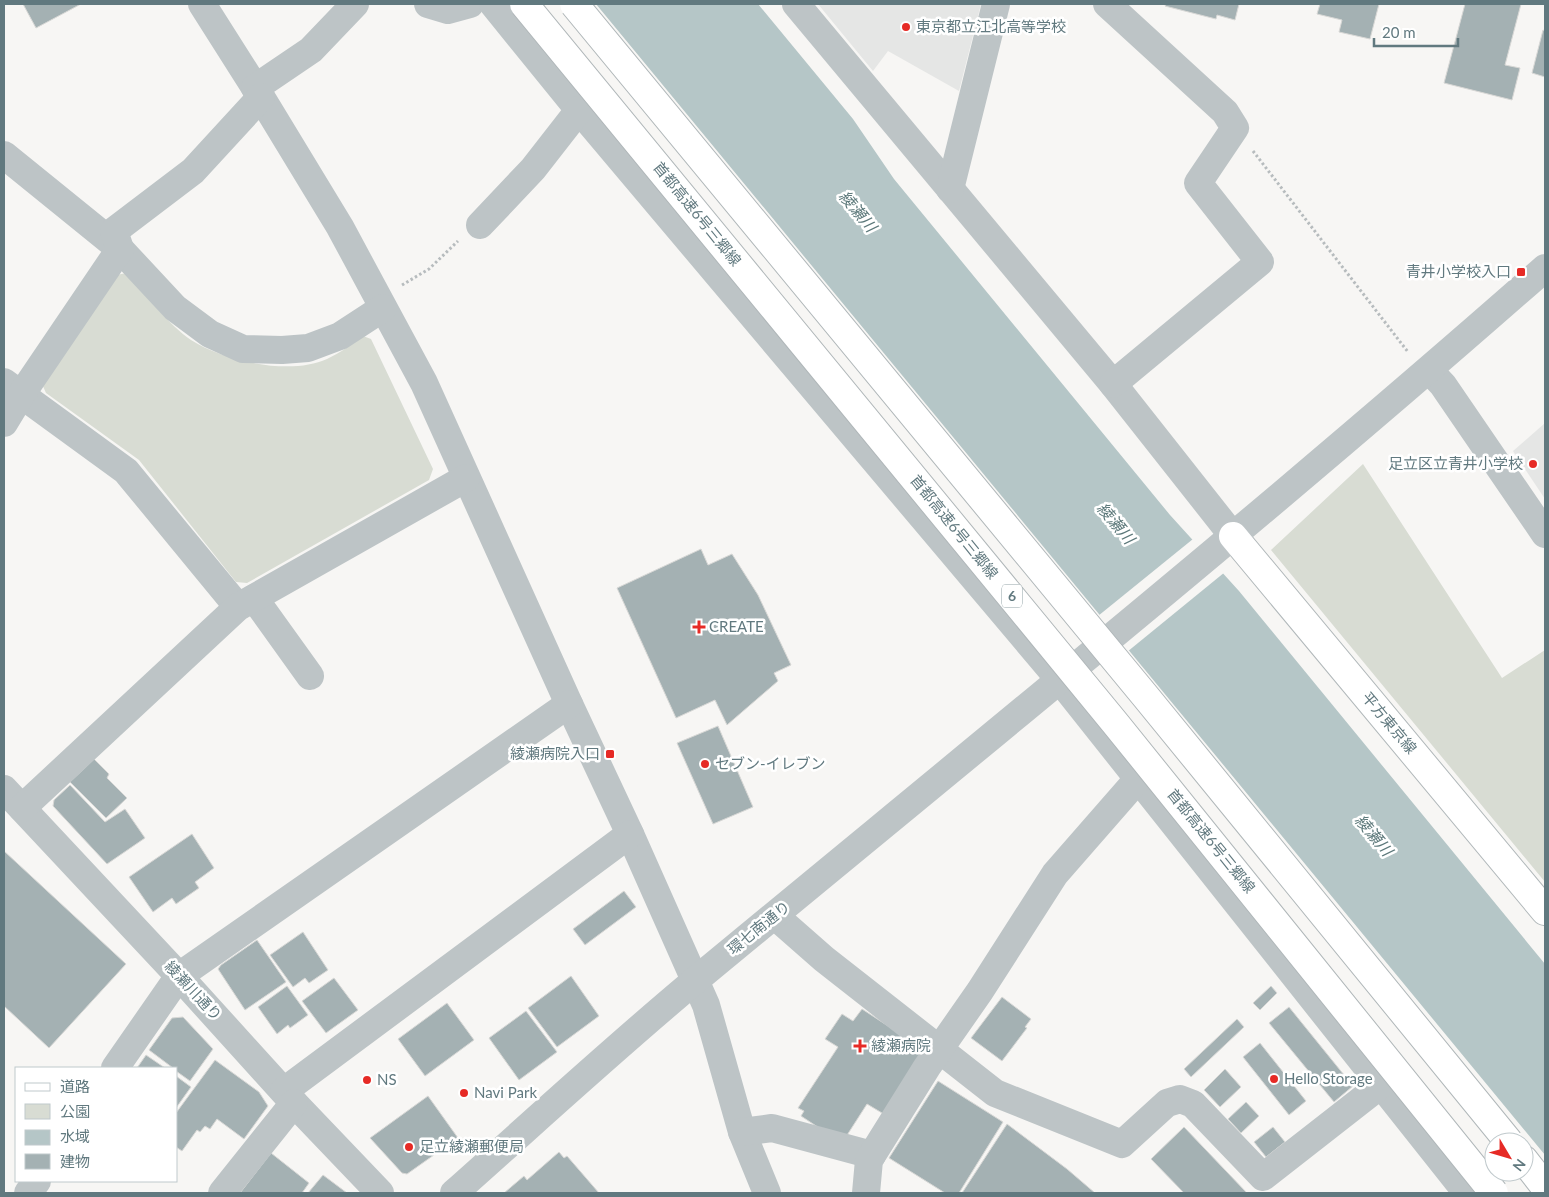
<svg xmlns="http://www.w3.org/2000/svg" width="1549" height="1197" font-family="Lato,'Noto Sans JP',sans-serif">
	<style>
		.built { fill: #e5e6e5 }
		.green { fill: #d8dcd3 }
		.water { fill: #b5c6c7 }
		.pier { fill: #f7f6f4 }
		.building { fill: #a4b1b3; stroke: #d8d8d6 }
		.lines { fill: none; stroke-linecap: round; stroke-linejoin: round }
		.major-casing { stroke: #b1b8ba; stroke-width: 30 }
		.highway-casing { stroke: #b0b7b9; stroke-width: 30 }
		.path { stroke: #b7bcbe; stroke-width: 3; stroke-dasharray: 2.5 2.5; stroke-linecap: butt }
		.minor { stroke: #bdc4c6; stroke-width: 28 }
		.major { stroke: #fff; stroke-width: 28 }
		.highway { stroke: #fff; stroke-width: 28 }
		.highway-bridge-casing { stroke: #b0b7b9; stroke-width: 30; stroke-linecap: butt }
		.highway-bridge { stroke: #fff; stroke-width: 28 }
		.poi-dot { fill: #e62a25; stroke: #fff; stroke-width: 2 }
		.labels { text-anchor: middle; stroke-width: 5; stroke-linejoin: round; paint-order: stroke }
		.shield { fill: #fff; stroke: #90a1a5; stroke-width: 1 }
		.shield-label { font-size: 14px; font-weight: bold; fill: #61797f }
		.poi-label { font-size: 15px; fill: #61797f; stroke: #fff; text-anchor: start }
		.street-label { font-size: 15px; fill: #61797f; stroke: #fff }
		.water-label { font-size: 16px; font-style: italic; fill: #5c787a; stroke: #fff }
	</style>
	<rect width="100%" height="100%" fill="#f7f6f4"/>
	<!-- built -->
	<g class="built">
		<polygon points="818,4 981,4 959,91 888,51 873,71"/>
		<polygon points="1545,423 1545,499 1513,451"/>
	</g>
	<!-- green -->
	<g class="green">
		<path d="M 127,273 C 145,294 169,325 191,340 C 224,361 290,376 327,359 C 340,353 352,344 363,336 L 371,339 L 433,469 L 429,480 L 247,583 L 236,582 L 139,460 L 46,393 L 42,384 L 116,275 Z"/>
		<polygon points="1363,464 1502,678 1545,650 1545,882 1271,550"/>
	</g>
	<!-- water -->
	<polygon class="water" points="596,4 758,4 853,119 894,179 1170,515 1239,591 1545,964 1545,1155"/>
	<!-- pier -->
	<polygon class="pier" points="1193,539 1225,572 1127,652 1098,616"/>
	<!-- building -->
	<g class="building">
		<polygon points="23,4 81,4 36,28"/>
		<polygon points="1166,4 1239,4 1235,20 1217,15 1216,19 1165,6"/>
		<polygon points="1320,4 1379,4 1370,39 1339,32 1342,20 1317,14"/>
		<polygon points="1465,4 1521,4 1505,65 1520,68 1512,100 1444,83"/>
		<polygon points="1543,30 1545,31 1545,77 1532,73"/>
		<polygon points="701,549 708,565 732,554 758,595 791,665 774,673 778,681 727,725 715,700 676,718 617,588"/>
		<polygon points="718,726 753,807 713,824 677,743"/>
		<polygon points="94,759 109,774 107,778 127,798 106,818 70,782"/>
		<polygon points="70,785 105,822 125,809 145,838 107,864 53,806 54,800"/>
		<polygon points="192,834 214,868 195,882 199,888 176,904 172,898 153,912 129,877"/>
		<polygon points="4,851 126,964 49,1048 4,1006"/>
		<polygon points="624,891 636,907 585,945 573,929"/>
		<polygon points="303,932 328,970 309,983 305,978 293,987 270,955"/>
		<polygon points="257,940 286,982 245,1010 218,969 221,965"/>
		<polygon points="571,976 599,1016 557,1047 528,1008"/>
		<polygon points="334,978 358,1010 326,1033 302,1001"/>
		<polygon points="287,986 308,1015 290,1028 288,1025 277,1034 258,1007"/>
		<polygon points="1271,986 1277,993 1260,1010 1253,1003"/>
		<polygon points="1002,997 1031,1019 1025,1027 1027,1028 1002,1061 971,1038"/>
		<polygon points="447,1003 474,1040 425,1076 398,1039"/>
		<polygon points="1289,1007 1353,1086 1334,1102 1269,1023"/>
		<polygon points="862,1009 928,1052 887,1116 867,1104 842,1143 801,1116 804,1111 798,1108 838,1047 825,1039 842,1014 853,1021"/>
		<polygon points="526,1011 557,1052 519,1080 489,1038"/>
		<polygon points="183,1017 213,1049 190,1081 176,1071 176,1068 173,1068 149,1050 172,1018"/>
		<polygon points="1237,1019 1244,1027 1191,1077 1184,1069"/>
		<polygon points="1260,1043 1306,1101 1289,1115 1243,1057"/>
		<polygon points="146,1055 165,1068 137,1068"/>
		<polygon points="215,1060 259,1092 268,1106 244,1139 217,1119 210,1129 205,1126 200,1132 197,1130 182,1151 176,1147 176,1113"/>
		<polygon points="1225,1069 1241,1087 1220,1107 1204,1090"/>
		<polygon points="176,1076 191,1087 176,1108"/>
		<polygon points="938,1081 1003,1122 959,1193 945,1193 889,1158"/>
		<polygon points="428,1096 458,1138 407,1174 402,1173 370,1138"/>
		<polygon points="1246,1102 1259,1116 1241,1133 1228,1119"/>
		<polygon points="1007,1124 1067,1169 1095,1193 962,1193"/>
		<polygon points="1184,1127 1247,1193 1184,1193 1151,1159"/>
		<polygon points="1273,1127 1285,1142 1266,1157 1254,1142"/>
		<polygon points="559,1152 564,1158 567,1156 599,1193 504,1193 524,1176 527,1180"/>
		<polygon points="271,1153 309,1183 302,1193 240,1193"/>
		<polygon points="323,1175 347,1193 308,1193"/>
	</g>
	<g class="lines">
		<defs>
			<polyline id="major" points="1233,536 1545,911"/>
			<polyline id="highway" points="1524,1160 1545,1187"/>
		</defs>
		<!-- major casing -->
		<use href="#major" class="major-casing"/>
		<!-- highway casing -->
		<use href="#highway" class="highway-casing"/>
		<!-- path -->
		<g class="path">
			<polyline points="1253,151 1408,352"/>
			<polyline points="402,285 429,269 458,241"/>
		</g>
		<!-- minor -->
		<g class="minor">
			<polyline points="202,4 261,97 340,227 424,383 569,704 630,834 706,1005 742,1132 767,1193"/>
			<polyline points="428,4 448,10 470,4"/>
			<polyline points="493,4 579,110 1059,679 1467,1193"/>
			<polyline points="796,4 1113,384 1233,536"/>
			<polyline points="1107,4 1225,112 1235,128 1198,183 1260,262 1113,384"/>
			<polyline points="255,88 311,50 355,4"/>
			<polyline points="4,155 120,249 175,308 210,334 243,349 282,350 308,348 340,336 383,308"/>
			<polyline points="950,189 996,4"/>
			<polyline points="480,225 533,169 579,110"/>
			<polyline points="1429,370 1443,385 1545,534"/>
			<polyline points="4,382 126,471 238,607"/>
			<polyline points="4,423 21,395 120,249 114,231 193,171 261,97"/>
			<polyline points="254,598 310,676"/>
			<polyline points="4,789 179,976 294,1103 380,1193"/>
			<polyline points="22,808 238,607 466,478"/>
			<polyline points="775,916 824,959 995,1093 1122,1144 1167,1103 1180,1099 1193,1104 1263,1177 1382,1084"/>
			<polyline points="115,1068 179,976 569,704"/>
			<polyline points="284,1091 630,834"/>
			<polyline points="742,1132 772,1128 872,1155"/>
			<polyline points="28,1193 37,1181"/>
			<polyline points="222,1193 294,1103"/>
			<path d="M 454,1193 C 534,1122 614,1048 697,979 C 981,744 1268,512 1545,268"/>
			<polyline points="866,1193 869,1160 927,1067 980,991 1055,874 1138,779"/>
		</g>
		<!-- major -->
		<use href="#major" class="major"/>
		<!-- highway -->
		<use href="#highway" class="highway"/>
		<defs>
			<g id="highway-bridge">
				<polyline points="524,4 1115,723 1494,1193"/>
				<polyline points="574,4 1146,697 1509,1142"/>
			</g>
		</defs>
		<!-- highway-bridge casing -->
		<use href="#highway-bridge" class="highway-bridge-casing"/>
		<!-- highway-bridge -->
		<use href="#highway-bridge" class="highway-bridge"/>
	</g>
	<!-- markers -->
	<g class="poi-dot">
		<circle cx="906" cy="27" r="5"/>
		<rect x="1516" y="267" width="10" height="10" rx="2.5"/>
		<circle cx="1533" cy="464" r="5"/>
		<path d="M696.5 619.5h5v5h5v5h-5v5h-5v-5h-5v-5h5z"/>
		<rect x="605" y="749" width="10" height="10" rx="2.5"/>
		<circle cx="705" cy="764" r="5"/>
		<path d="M857.5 1038.5h5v5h5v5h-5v5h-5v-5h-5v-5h5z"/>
		<circle cx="1274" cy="1079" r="5"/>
		<circle cx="367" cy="1080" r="5"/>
		<circle cx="464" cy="1093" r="5"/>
		<circle cx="409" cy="1147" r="5"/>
	</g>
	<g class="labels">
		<!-- shield labels -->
		<rect class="shield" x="1002" y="584.5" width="20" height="23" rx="4"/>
		<g class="shield-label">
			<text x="1012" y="601">6</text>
		</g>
		<!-- poi labels -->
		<g class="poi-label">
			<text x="916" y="32">東京都立江北高等学校</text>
			<text x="1511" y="277" text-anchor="end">青井小学校入口</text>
			<text x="1523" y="469" text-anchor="end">足立区立青井小学校</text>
			<text x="709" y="632">CREATE</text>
			<text x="600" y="759" text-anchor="end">綾瀬病院入口</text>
			<text x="715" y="769">セブン-イレブン</text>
			<text x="871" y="1051">綾瀬病院</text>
			<text x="1284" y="1084">Hello Storage</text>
			<text x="377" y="1085">NS</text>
			<text x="474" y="1098">Navi Park</text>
			<text x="419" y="1152">足立綾瀬郵便局</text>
		</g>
		<!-- street labels -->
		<g class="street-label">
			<text transform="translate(697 214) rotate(51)" y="5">首都高速6号三郷線</text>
			<text transform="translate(954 527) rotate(51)" y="5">首都高速6号三郷線</text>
			<text transform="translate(1389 723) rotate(50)" y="5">平方東京線</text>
			<text transform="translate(1211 841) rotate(51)" y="5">首都高速6号三郷線</text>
			<text transform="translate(759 928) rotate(-39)" y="5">環七南通り</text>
			<text transform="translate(193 991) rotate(47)" y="5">綾瀬川通り</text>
		</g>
		<!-- water labels -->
		<g class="water-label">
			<text transform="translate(858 211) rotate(50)" y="6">綾瀬川</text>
			<text transform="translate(1116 523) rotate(50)" y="6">綾瀬川</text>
			<text transform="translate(1374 835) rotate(50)" y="6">綾瀬川</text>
		</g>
	</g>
	<!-- border -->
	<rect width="1549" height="1197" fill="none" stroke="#61797f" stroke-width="10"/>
	<!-- legend -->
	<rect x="15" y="1067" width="162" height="115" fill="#ffffff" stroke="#c0c9cc"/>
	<rect x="25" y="1083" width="25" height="8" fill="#ffffff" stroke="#c0c9cc"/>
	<text x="60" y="1092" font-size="15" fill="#61797f">道路</text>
	<rect x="25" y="1104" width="25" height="15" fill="#d8dcd3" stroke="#c0c9cc"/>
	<text x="60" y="1117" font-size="15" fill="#61797f">公園</text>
	<rect x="25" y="1130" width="25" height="15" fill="#b5c6c7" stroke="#c0c9cc"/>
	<text x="60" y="1142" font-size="15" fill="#61797f">水域</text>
	<rect x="25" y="1154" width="25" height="15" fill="#a4b1b3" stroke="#c0c9cc"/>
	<text x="60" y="1167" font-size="15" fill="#61797f">建物</text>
	<!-- north arrow -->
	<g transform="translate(1509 1157) rotate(128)"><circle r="24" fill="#ffffff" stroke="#c0c9cc"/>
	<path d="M0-4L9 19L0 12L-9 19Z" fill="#e62a25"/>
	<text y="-8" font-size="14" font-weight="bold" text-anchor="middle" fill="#61797f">N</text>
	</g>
	<!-- scale -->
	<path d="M1374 38v8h84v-8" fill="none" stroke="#61797f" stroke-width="2.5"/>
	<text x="1382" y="38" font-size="15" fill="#61797f" stroke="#ffffff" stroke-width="4" paint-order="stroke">20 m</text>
</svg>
